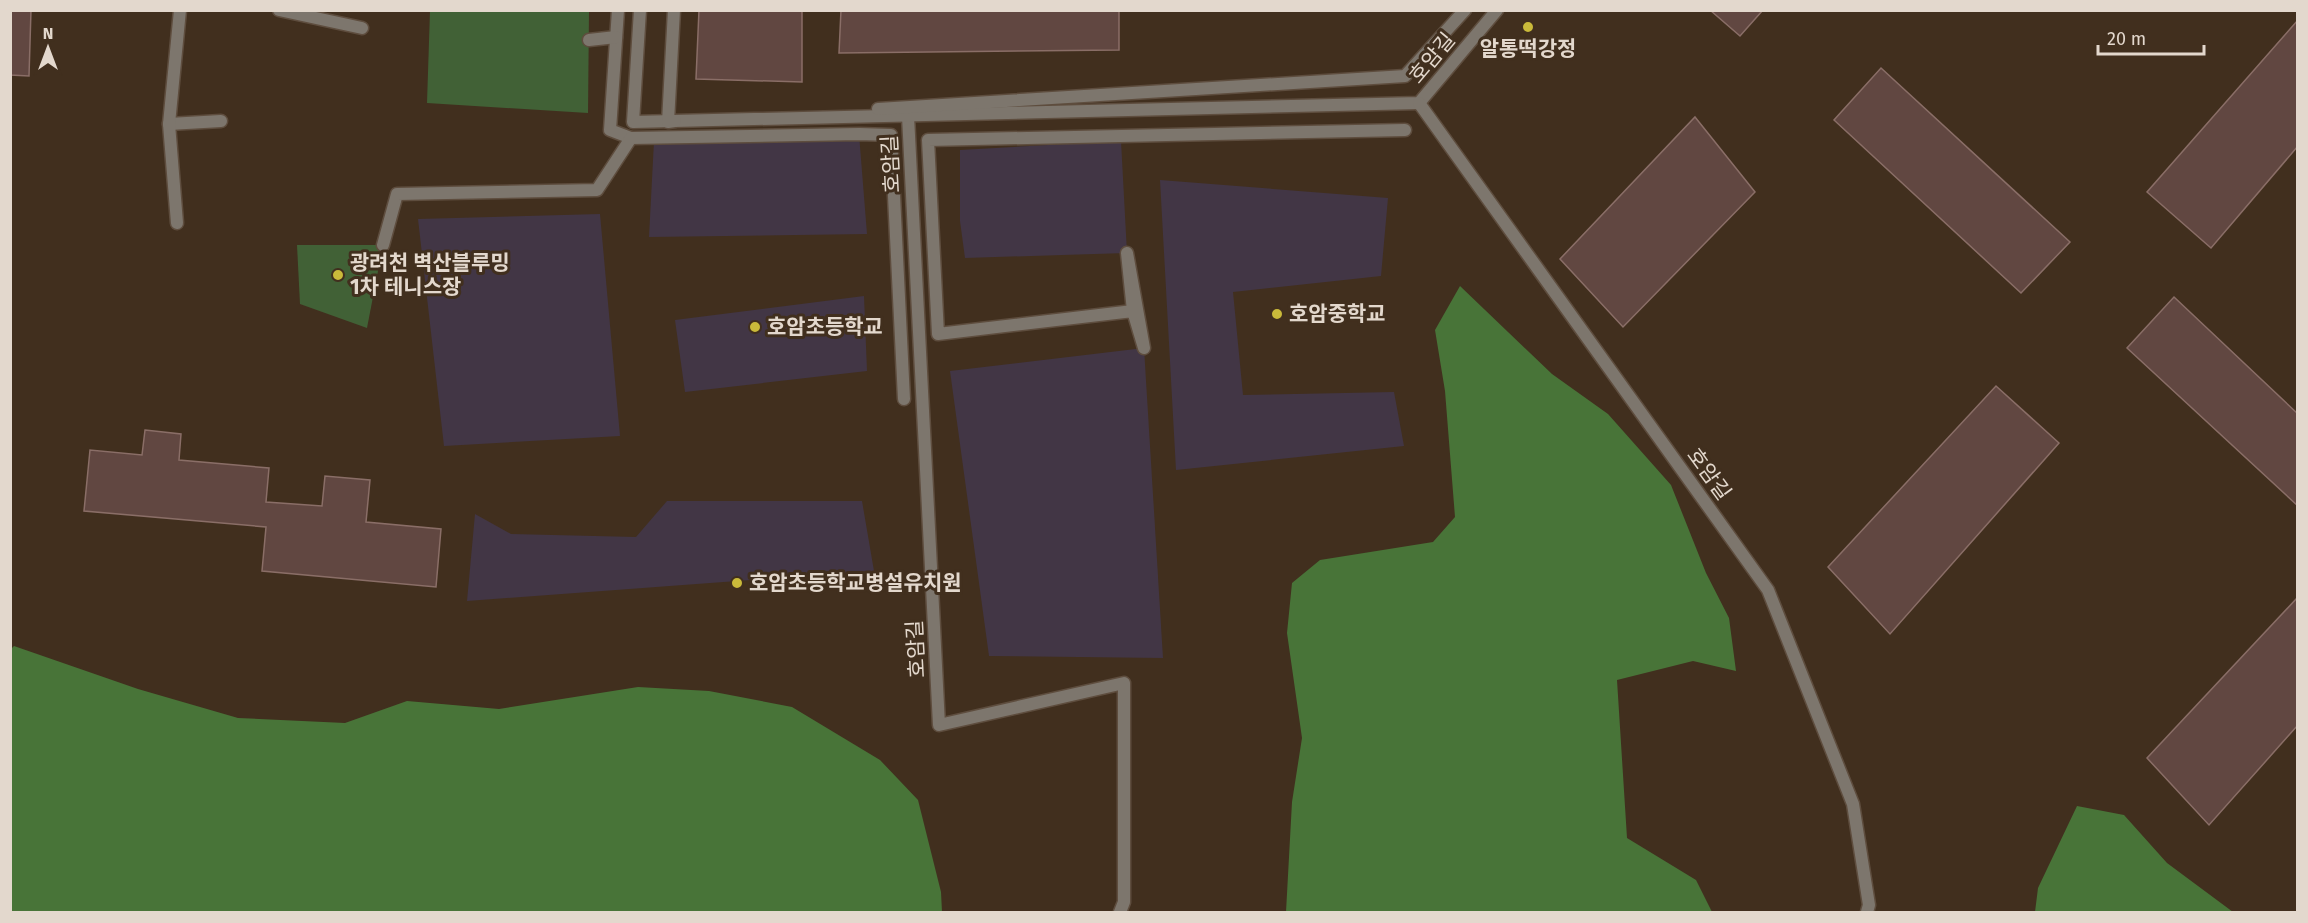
<svg xmlns="http://www.w3.org/2000/svg" width="2308" height="923" font-family="'Fira Sans','Noto Sans KR',sans-serif">
	<style>
		.education { fill: #423645 }
		.green { fill: #416136 }
		.forest { fill: #487438 }
		.building { fill: #614741; stroke: #8a6e67; stroke-width: 1.5 }
		.lines { fill: none; stroke-linecap: round; stroke-linejoin: round }
		.lane-casing { stroke: #5e4d3e; stroke-width: 15 }
		.street-casing { stroke: #5e4d3e; stroke-width: 15 }
		.lane { stroke: #7d766d; stroke-width: 12 }
		.street { stroke: #7d766d; stroke-width: 12 }
		.poi-dot { fill: #caba3a; stroke: #412f1e; stroke-width: 2 }
		.labels { text-anchor: middle; stroke-width: 6; stroke-linejoin: round; paint-order: stroke }
		.poi-label { font-size: 21px; font-weight: bold; fill: #e3d8cd; stroke: #412f1e; text-anchor: start }
		.street-label { font-size: 21px; fill: #e3d8cd; stroke: #412f1e }
	</style>
	<rect width="100%" height="100%" fill="#412f1e"/>
	<!-- education -->
	<g class="education">
		<polygon points="859,134 867,234 649,237 654,141"/>
		<polygon points="1121,141 1127,253 965,258 960,221 960,150"/>
		<polygon points="1160,180 1388,198 1381,276 1233,292 1243,395 1394,392 1404,446 1176,470"/>
		<polygon points="600,214 620,436 444,446 418,219"/>
		<polygon points="864,296 867,371 685,392 675,320"/>
		<polygon points="1144,348 1163,658 989,656 950,371"/>
		<polygon points="667,501 862,501 874,571 467,601 475,514 511,534 636,537"/>
	</g>
	<!-- green -->
	<g class="green">
		<polygon points="430,11 589,11 588,113 427,103"/>
		<polygon points="297,245 383,245 367,328 300,304"/>
	</g>
	<!-- forest -->
	<g class="forest">
		<polygon points="1460,286 1552,374 1608,414 1671,485 1706,573 1729,618 1736,671 1693,661 1617,680 1627,838 1696,880 1712,912 1286,912 1292,802 1302,738 1287,633 1292,583 1320,560 1433,542 1455,517 1445,391 1435,330"/>
		<polygon points="14,646 138,689 238,718 345,723 407,701 499,709 638,687 709,691 792,707 880,760 918,800 941,892 942,912 11,912 10,650"/>
		<polygon points="2077,806 2124,815 2167,863 2233,912 2035,912 2038,888"/>
	</g>
	<!-- building -->
	<g class="building">
		<polygon points="10,10 31,10 29,76 10,75"/>
		<polygon points="699,10 802,10 802,82 696,79"/>
		<polygon points="841,10 1119,10 1119,50 839,53"/>
		<polygon points="1710,10 1763,10 1740,36"/>
		<polygon points="2298,20 2298,146 2211,248 2147,192"/>
		<polygon points="1881,68 2070,242 2021,293 1834,120"/>
		<polygon points="1695,117 1755,192 1623,327 1560,259"/>
		<polygon points="2174,297 2298,414 2298,506 2127,348"/>
		<polygon points="1996,386 2059,443 1890,634 1828,567"/>
		<polygon points="145,430 181,434 179,460 269,468 266,502 322,506 325,476 370,480 366,522 441,529 436,587 262,571 266,527 84,511 90,450 142,455"/>
		<polygon points="2298,597 2298,725 2209,825 2147,758"/>
	</g>
	<g class="lines">
		<defs>
			<g id="lane">
				<polyline points="279,10 362,28"/>
				<polyline points="908,116 939,725 1124,683 1124,902 1120,912"/>
				<polyline points="169,124 221,121"/>
			</g>
			<g id="street">
				<polyline points="618,10 610,130 631,138"/>
				<polyline points="640,10 633,122 1419,103 1497,10"/>
				<polyline points="674,10 668,122 675,121"/>
				<polyline points="589,40 616,37"/>
				<polyline points="1419,103 1768,590 1853,804 1869,905 1867,912"/>
				<polyline points="878,109 1405,76 1465,10"/>
				<polyline points="177,223 169,124 180,10"/>
				<polyline points="383,245 397,194 597,190 631,138 859,134 891,135 904,399"/>
				<polyline points="1133,311 1127,253 1144,348 1133,311 938,334 928,140 1405,130"/>
			</g>
		</defs>
		<!-- lane casing -->
		<use href="#lane" class="lane-casing"/>
		<!-- street casing -->
		<use href="#street" class="street-casing"/>
		<!-- lane -->
		<use href="#lane" class="lane"/>
		<!-- street -->
		<use href="#street" class="street"/>
	</g>
	<!-- markers -->
	<g class="poi-dot">
		<circle cx="1528" cy="27" r="6"/>
		<circle cx="338" cy="275" r="6"/>
		<circle cx="1277" cy="314" r="6"/>
		<circle cx="755" cy="327" r="6"/>
		<circle cx="737" cy="583" r="6"/>
	</g>
	<g class="labels">
		<!-- poi labels -->
		<g class="poi-label">
			<text x="1528" y="56" text-anchor="middle">알통떡강정</text>
			<text x="350" y="270">광려천 벽산블루밍<tspan x="350" dy="24">1차 테니스장</tspan></text>
			<text x="1289" y="321">호암중학교</text>
			<text x="767" y="334">호암초등학교</text>
			<text x="749" y="590">호암초등학교병설유치원</text>
		</g>
		<!-- street labels -->
		<g class="street-label">
			<text transform="translate(1432 58) rotate(-50)" y="7">호암길</text>
			<text transform="translate(891 164) rotate(-93)" y="7">호암길</text>
			<text transform="translate(1709 474) rotate(54)" y="7">호암길</text>
			<text transform="translate(916 649) rotate(-93)" y="7">호암길</text>
		</g>
	</g>
	<!-- border -->
	<rect width="2308" height="923" fill="none" stroke="#e3d8cd" stroke-width="24"/>
	<!-- north arrow -->
	<g transform="translate(48 48)" stroke="#412f1e" stroke-width="4.5" paint-order="stroke">
	<path d="M0-4.5L10 22L0 15L-10 22Z" fill="#e3d8cd"/>
	<text y="-9" font-size="16" font-weight="bold" text-anchor="middle" fill="#e3d8cd">N</text>
	</g>
	<!-- scale -->
	<path d="M2098 45v9h106v-9" fill="none" stroke="#e3d8cd" stroke-width="3"/>
	<text x="2107" y="45" font-size="18" fill="#e3d8cd" stroke="#412f1e" stroke-width="4.5" paint-order="stroke">20 m</text>
</svg>
